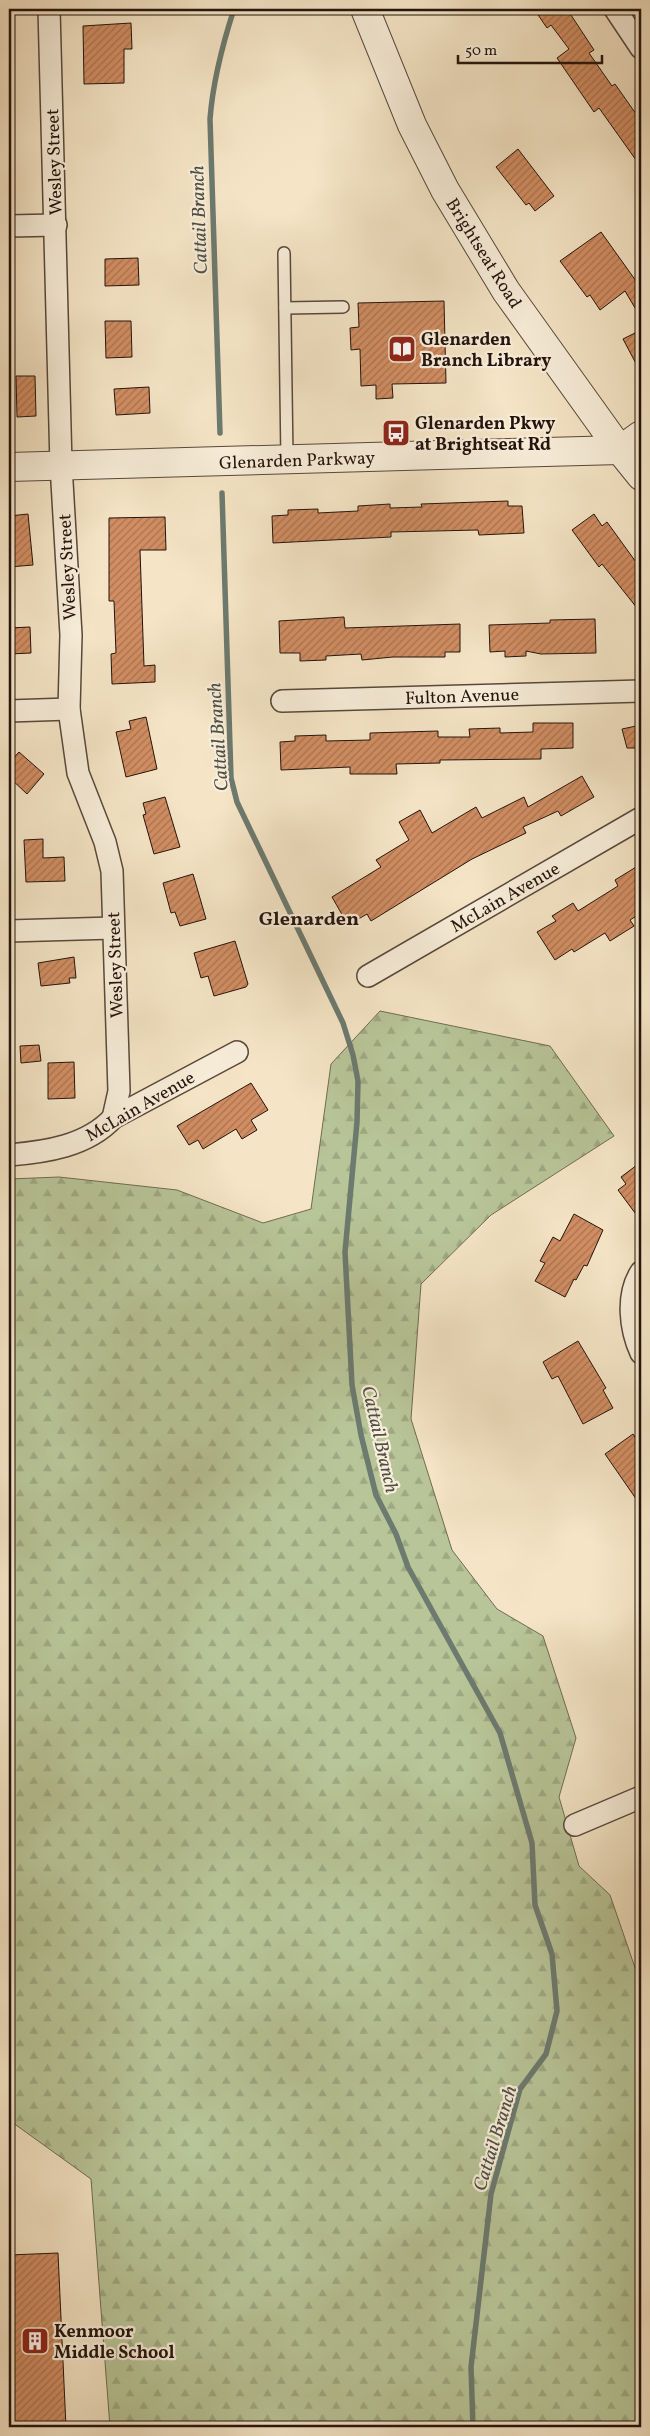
<svg xmlns="http://www.w3.org/2000/svg" width="650" height="2436" font-family="Vollkorn,serif">
	<style>
		.forest { fill: url(#forest-firs); stroke: #6e6c52 }
		.lines { fill: none; stroke-linecap: round; stroke-linejoin: round }
		.stream { stroke: #6c7a6f; stroke-width: 5.5 }
		.building { fill: url(#building-hatch); stroke: #23130d }
		.service-casing { stroke: #58483b; stroke-width: 14 }
		.minor-casing { stroke: #58483b; stroke-width: 24 }
		.tertiary-casing { stroke: #58483b; stroke-width: 30 }
		.service { stroke: #f8eeda; stroke-width: 11 }
		.minor { stroke: #f8eeda; stroke-width: 21 }
		.tertiary { stroke: #f8eeda; stroke-width: 28 }
		.labels { text-anchor: middle; stroke-width: 4.5; stroke-linejoin: round; paint-order: stroke }
		.street-label { font-size: 18px; fill: #23130d; stroke: #f8eeda }
		.poi-label { font-size: 18px; font-weight: bold; fill: #23130d; stroke: #f8eeda; text-anchor: start }
		.water-label { font-size: 19px; font-style: italic; fill: #4e4f46; stroke: #f8eeda }
		.quarter-label { font-size: 20px; font-weight: bold; fill: #23130d; stroke: #f8eeda }
	</style>
	<defs>
		<pattern id="forest-firs" width="22" height="20" patternUnits="userSpaceOnUse" patternTransform="scale(1.25)"><rect width="22" height="20" fill="#b8c598"/><path d="M5 1l3.5 6h-7zM16 11l3.5 6h-7z" fill="#9ea882"/></pattern>
		<pattern id="building-hatch" width="6" height="6" patternUnits="userSpaceOnUse" patternTransform="scale(1.25)"><rect width="6" height="6" fill="#d28e63"/><path d="M-1 1l2-2M0 6l6-6M5 7l2-2" fill="none" stroke="#aa7350"/></pattern>
	</defs>
	<rect width="100%" height="100%" fill="#f5e5c6"/>
	<filter id="stains"><feTurbulence type="fractalNoise" baseFrequency=".004" numOctaves="4"/><feColorMatrix values="0 0 0 0 .2 0 0 0 0 .09 0 0 0 0 .02 0 0 0 .5 -.17"/></filter>
	<radialGradient id="worn" r=".72"><stop offset=".6" stop-color="#630" stop-opacity="0"/><stop offset="1" stop-color="#630" stop-opacity=".3"/></radialGradient>
	<!-- forest -->
	<polygon class="forest" points="380,1011 550,1046 614,1136 491,1215 421,1284 411,1419 452,1550 497,1609 543,1636 576,1738 559,1797 579,1866 610,1895 641,1985 641,2427 110,2427 91,2179 9,2120 9,1179 59,1177 177,1190 263,1223 311,1209 331,1064"/>
	<g class="lines">
		<!-- stream -->
		<g class="stream">
			<path d="M 220,433 L 210,119 C 213,80 222,46 234,9"/>
			<polyline points="222,493 231,778 237,802 343,1023 353,1055 358,1081 357,1122 345,1252 352,1385 361,1435 376,1495 396,1534 408,1567 500,1733 532,1843 535,1905 552,1954 557,2011 546,2054 520,2089 491,2194 471,2367 473,2427"/>
		</g>
	</g>
	<!-- building -->
	<g class="building">
		<polygon points="534,9 574,9 569,12 594,50 589,53 612,86 615,84 641,121 641,167 599,108 594,112 557,58 569,49 551,25 547,28"/>
		<polygon points="131,23 132,49 124,49 124,83 84,84 83,26"/>
		<polygon points="518,149 554,196 535,211 529,203 526,205 496,167"/>
		<polygon points="601,232 641,288 641,318 625,291 600,310 590,295 587,297 560,261"/>
		<polygon points="138,258 139,285 105,286 105,259"/>
		<polygon points="444,301 446,383 392,384 393,398 376,399 376,385 361,386 360,349 351,350 350,328 359,327 358,303"/>
		<polygon points="105,321 131,321 132,357 106,358"/>
		<polygon points="641,330 641,373 623,339"/>
		<polygon points="16,376 35,376 36,416 17,417"/>
		<polygon points="149,387 150,413 116,415 114,389"/>
		<polygon points="508,501 508,506 522,506 524,533 479,535 478,530 391,532 391,537 273,543 272,516 288,515 288,510 318,509 318,513 358,511 358,506 390,504 390,508 422,507 421,504"/>
		<polygon points="28,514 33,565 9,567 9,516"/>
		<polygon points="594,514 602,526 607,522 641,569 641,613 602,564 599,567 572,530"/>
		<polygon points="165,517 166,550 140,550 144,666 155,665 155,682 112,684 111,654 116,653 114,601 109,601 109,518"/>
		<polygon points="344,617 345,628 460,624 460,652 445,652 445,657 393,657 362,660 361,654 326,656 326,660 300,661 300,653 280,653 279,621"/>
		<polygon points="595,619 596,653 541,654 526,651 526,656 505,657 505,651 490,652 489,625 550,623 550,620"/>
		<polygon points="30,627 31,653 9,654 9,628"/>
		<polygon points="146,717 157,769 126,777 116,732 131,729 129,721"/>
		<polygon points="533,723 573,723 573,748 541,749 541,759 440,760 440,763 396,764 397,774 350,774 350,767 281,770 280,742 295,741 295,736 326,735 326,741 370,740 370,733 438,731 438,737 470,737 469,729 500,728 500,733 533,732"/>
		<polygon points="641,725 641,748 627,748 622,729"/>
		<polygon points="19,752 44,774 27,794 9,777 9,763"/>
		<polygon points="582,776 594,797 561,816 558,811 523,827 526,833 472,859 371,921 367,914 348,925 332,897 381,867 376,860 409,840 399,822 420,810 432,833 476,807 482,818 524,797 528,807"/>
		<polygon points="165,797 180,847 154,854 143,815 146,814 143,803"/>
		<polygon points="43,839 43,858 64,857 65,881 26,882 24,840"/>
		<polygon points="641,864 641,913 630,920 634,926 610,941 605,933 574,952 572,949 555,960 537,932 556,921 552,916 573,903 578,911 618,886 615,880"/>
		<polygon points="193,874 206,919 180,926 175,912 171,913 163,883"/>
		<polygon points="235,941 248,984 246,987 214,996 208,976 201,978 194,953"/>
		<polygon points="74,957 76,978 69,978 70,983 41,986 38,963"/>
		<polygon points="39,1045 41,1061 21,1063 20,1046"/>
		<polygon points="74,1062 75,1098 48,1099 48,1063"/>
		<polygon points="251,1083 268,1110 251,1120 257,1130 242,1139 236,1129 203,1149 198,1140 189,1145 177,1126"/>
		<polygon points="641,1162 641,1221 618,1190 626,1184 621,1177"/>
		<polygon points="574,1214 603,1230 587,1266 584,1265 576,1280 574,1279 565,1297 535,1281 545,1263 540,1261 553,1237 560,1241"/>
		<polygon points="578,1341 606,1388 603,1390 613,1408 583,1424 558,1376 552,1379 543,1362"/>
		<polygon points="633,1434 641,1446 641,1506 605,1454"/>
		<polygon points="58,2253 66,2427 9,2427 9,2255"/>
	</g>
	<g class="lines">
		<defs>
			<g id="service">
				<polyline points="284,253 287,459"/>
				<polyline points="285,308 343,307"/>
			</g>
			<g id="minor">
				<polyline points="49,9 61,465 71,635 69,709 78,773 105,842 112,871 119,1091 113,1118"/>
				<polyline points="615,9 641,48"/>
				<polyline points="9,226 56,225"/>
				<polyline points="282,701 641,691"/>
				<polyline points="9,711 69,709"/>
				<polyline points="9,931 113,928"/>
				<polyline points="368,976 641,818"/>
				<path d="M 9,1155 C 46,1152 87,1146 113,1118 L 237,1052"/>
				<path d="M 641,1272 C 626,1295 630,1329 641,1353"/>
				<polyline points="575,1825 641,1797"/>
			</g>
			<g id="tertiary">
				<polyline points="365,9 412,125 445,190 506,291 620,450 641,476"/>
				<polyline points="9,467 620,450 641,435"/>
			</g>
		</defs>
		<!-- service casing -->
		<use href="#service" class="service-casing"/>
		<!-- minor casing -->
		<use href="#minor" class="minor-casing"/>
		<!-- tertiary casing -->
		<use href="#tertiary" class="tertiary-casing"/>
		<!-- service -->
		<use href="#service" class="service"/>
		<!-- minor -->
		<use href="#minor" class="minor"/>
		<!-- tertiary -->
		<use href="#tertiary" class="tertiary"/>
	</g>
	<!-- icons -->
	<defs>
		<symbol id="library-square" viewBox="-11 -11 22 22"><rect x="-9" y="-9" width="18" height="18" rx="4" fill="#8f2418" stroke="#f8eeda"/><path d="M-6-4Q-3-5.5-.7-3.5V5Q-3 3-6 4ZM6-4Q3-5.5 .7-3.5V5Q3 3 6 4Z" fill="#fff"/></symbol>
		<symbol id="bus-square" viewBox="-11 -11 22 22"><rect x="-9" y="-9" width="18" height="18" rx="4" fill="#8f2418" stroke="#f8eeda"/><path d="M-5-6H5V4H4V6H2V4H-2V6H-4V4H-5ZM-3.5-4V0h7V-4ZM-3.5 1.2v1.5H-2V1.2ZM2 1.2v1.5H3.5V1.2Z" fill="#fff"/></symbol>
		<symbol id="building-square" viewBox="-11 -11 22 22"><rect x="-9" y="-9" width="18" height="18" rx="4" fill="#8f2418" stroke="#f8eeda"/><path d="M-4-6H4V6H1V3H-1V6H-4ZM-2.5-4.3h1.7v1.8h-1.7ZM.8-4.3h1.7v1.8H.8ZM-2.5-1h1.7V.8h-1.7ZM.8-1h1.7V.8H.8Z" fill="#fff"/></symbol>
	</defs>
	<g fill-rule="evenodd">
		<use href="#library-square" x="386" y="333" width="32" height="32"/>
		<use href="#bus-square" x="380" y="417" width="32" height="32"/>
		<use href="#building-square" x="19" y="2325" width="32" height="32"/>
	</g>
	<g class="labels">
		<!-- street labels -->
		<g class="street-label">
			<text transform="translate(54 162) rotate(-92)" y="6">Wesley Street</text>
			<text transform="translate(484 253) rotate(58)" y="6">Brightseat Road</text>
			<text transform="translate(297 460) rotate(-2)" y="6">Glenarden Parkway</text>
			<text transform="translate(67 567) rotate(-93)" y="6">Wesley Street</text>
			<text transform="translate(462 696) rotate(-2)" y="6">Fulton Avenue</text>
			<text transform="translate(505 897) rotate(-30)" y="6">McLain Avenue</text>
			<text transform="translate(115 965) rotate(-92)" y="6">Wesley Street</text>
			<text transform="translate(140 1106) rotate(-30)" y="6">McLain Avenue</text>
		</g>
		<!-- poi labels -->
		<g class="poi-label">
			<text x="421" y="345">Glenarden<tspan x="421" dy="21">Branch Library</tspan></text>
			<text x="415" y="429">Glenarden Pkwy<tspan x="415" dy="21">at Brightseat Rd</tspan></text>
			<text x="54" y="2337">Kenmoor<tspan x="54" dy="21">Middle School</tspan></text>
		</g>
		<!-- water labels -->
		<g class="water-label">
			<text transform="translate(198 220) rotate(-92)" y="7">Cattail Branch</text>
			<text transform="translate(217 737) rotate(-94)" y="7">Cattail Branch</text>
			<text transform="translate(381 1439) rotate(77)" y="7">Cattail Branch</text>
			<text transform="translate(494 2138) rotate(-73)" y="7">Cattail Branch</text>
		</g>
		<!-- quarter labels -->
		<g class="quarter-label">
			<text x="309" y="925">Glenarden</text>
		</g>
	</g>
	<!-- margin -->
	<rect width="650" height="2436" fill="none" stroke="#f5e5c6" stroke-width="30"/>
	<rect x="10" y="10" width="630" height="2416" fill="none" stroke="#23130d" stroke-width="2.5"/>
	<rect x="15" y="15" width="620" height="2406" fill="none" stroke="#23130d"/>
	<!-- scale -->
	<path d="M458 55v8h144v-8" fill="none" stroke="#23130d" stroke-width="2.5"/>
	<text x="465" y="55" font-size="15" fill="#23130d" stroke="#f8eeda" stroke-width="4" paint-order="stroke">50 m</text>
	<rect width="100%" height="100%" filter="url(#stains)"/>
	<rect width="100%" height="100%" fill="url(#worn)"/>
</svg>
